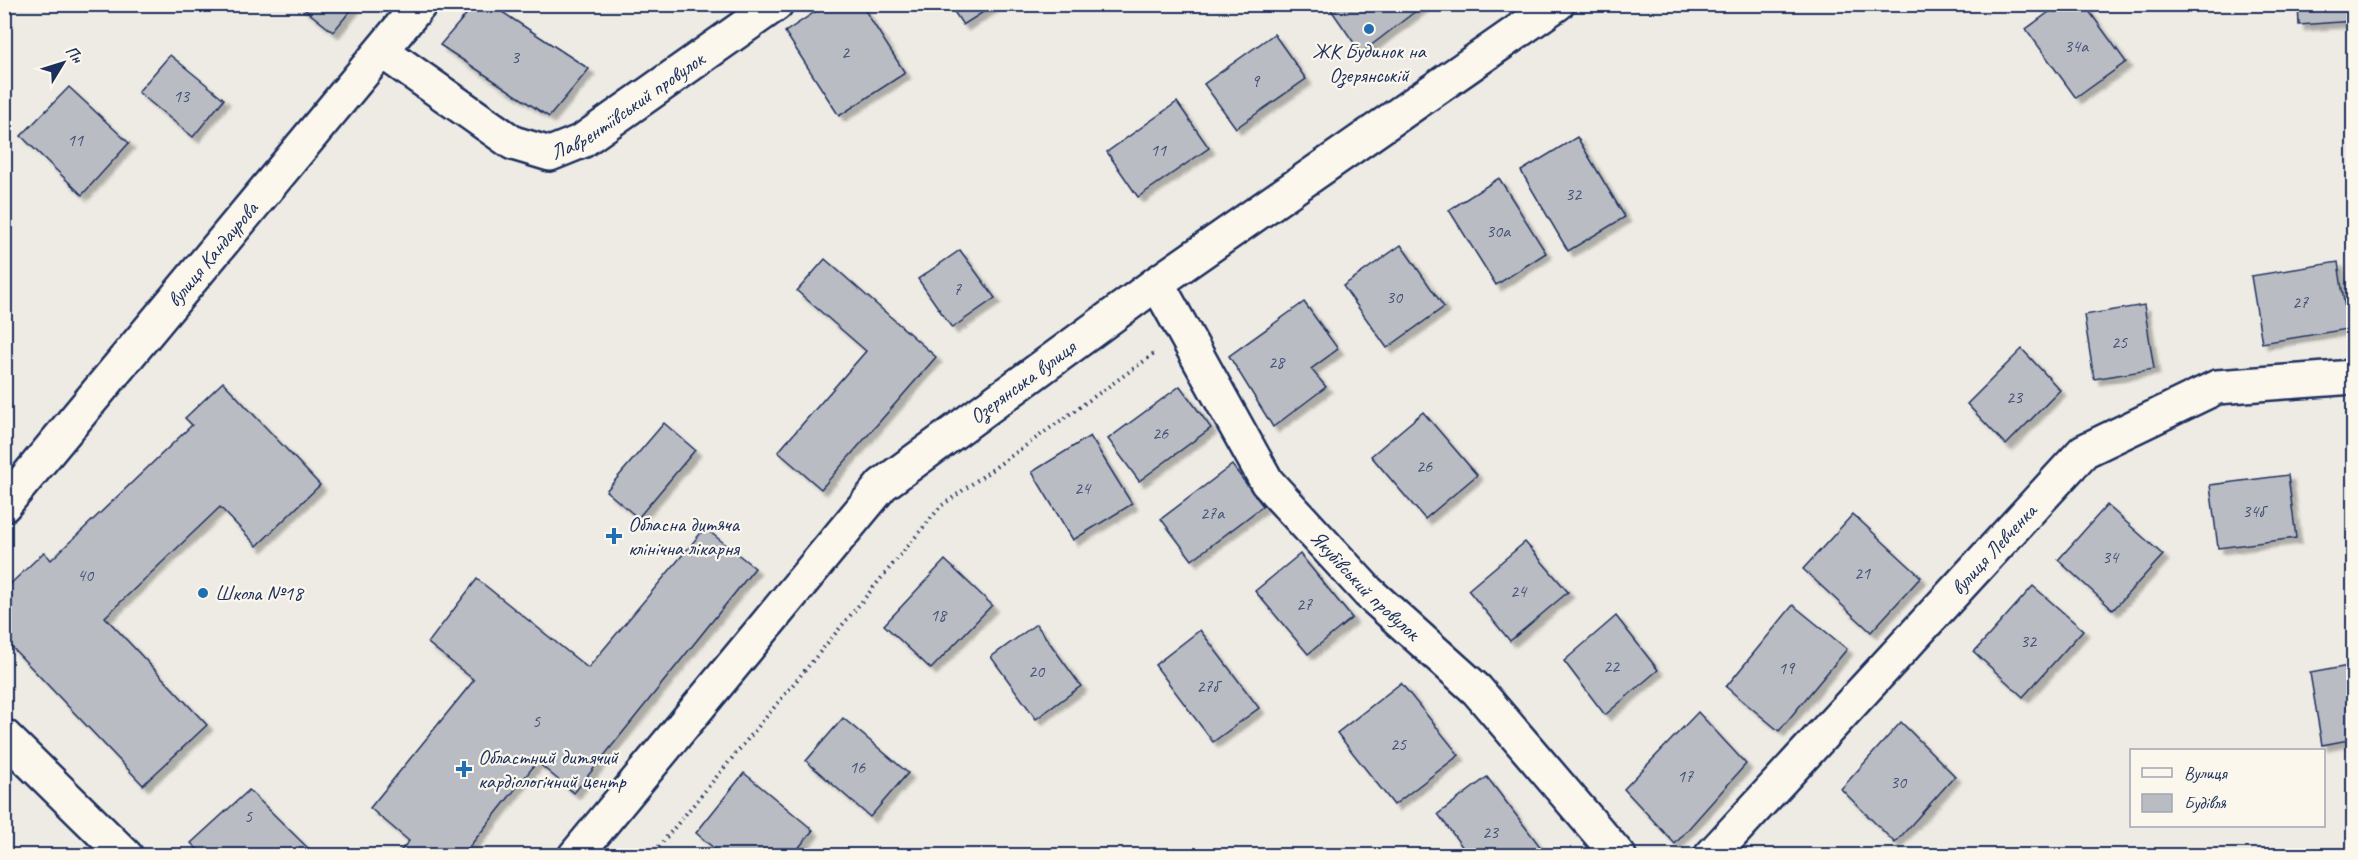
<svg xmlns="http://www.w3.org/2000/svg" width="2358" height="860" font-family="Caveat,sans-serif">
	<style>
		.building { fill: #b9bcc3; stroke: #1b2f5e; stroke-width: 1.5; filter: url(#shadow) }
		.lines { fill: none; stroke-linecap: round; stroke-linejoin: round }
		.minor-casing { stroke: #1b2f5e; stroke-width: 38 }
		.tertiary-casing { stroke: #1b2f5e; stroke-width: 38 }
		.secondary-casing { stroke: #1b2f5e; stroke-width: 38 }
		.path { stroke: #1b2f5e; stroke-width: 4; stroke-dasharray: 1.5 4.5; stroke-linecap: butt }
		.minor { stroke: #fbf7ec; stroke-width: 33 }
		.tertiary { stroke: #fbf7ec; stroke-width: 33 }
		.secondary { stroke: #fbf7ec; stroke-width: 33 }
		.poi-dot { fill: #1f6fb2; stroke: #fbf7ec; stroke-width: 2 }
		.labels { text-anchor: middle; stroke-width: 4.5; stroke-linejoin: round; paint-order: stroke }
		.number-label { font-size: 18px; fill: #425277 }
		.poi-label { font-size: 21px; fill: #1b2f5e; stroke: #fbf7ec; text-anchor: start }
		.street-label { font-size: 21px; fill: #1b2f5e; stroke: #fbf7ec }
	</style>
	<defs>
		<filter id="shadow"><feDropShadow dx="5.5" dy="5.5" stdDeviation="1.5" flood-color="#0004"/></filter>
	</defs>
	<rect width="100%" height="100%" fill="#eeebe4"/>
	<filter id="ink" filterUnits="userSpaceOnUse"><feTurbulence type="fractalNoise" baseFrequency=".0167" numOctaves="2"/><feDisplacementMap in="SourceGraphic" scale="12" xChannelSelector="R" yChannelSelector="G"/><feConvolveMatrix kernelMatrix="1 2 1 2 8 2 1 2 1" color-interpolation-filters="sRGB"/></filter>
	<g filter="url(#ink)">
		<!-- building -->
		<g class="building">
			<polygon points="298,4 356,4 333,32"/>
			<polygon points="475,4 490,4 589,69 549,117 440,45"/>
			<polygon points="827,4 861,4 905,73 839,116 785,32"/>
			<polygon points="949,4 996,4 963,25"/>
			<polygon points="1327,4 1425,4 1361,53"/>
			<polygon points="2060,4 2084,4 2126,62 2076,98 2026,29"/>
			<polygon points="2298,4 2354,4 2354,21 2299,25"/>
			<polygon points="1274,34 1306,79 1236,128 1204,84"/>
			<polygon points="170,55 224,99 193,137 138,92"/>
			<polygon points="69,87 129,143 82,195 21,136"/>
			<polygon points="1177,102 1209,148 1138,197 1107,152"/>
			<polygon points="1577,137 1625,217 1568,251 1521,171"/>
			<polygon points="1499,178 1546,253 1496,285 1449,210"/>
			<polygon points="1401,245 1444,307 1387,348 1343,286"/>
			<polygon points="960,250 995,298 952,328 918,279"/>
			<polygon points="825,259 936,357 821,489 778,452 866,351 797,291"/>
			<polygon points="2338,262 2348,329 2262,343 2251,276"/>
			<polygon points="1304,302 1338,349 1311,369 1326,387 1273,427 1229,356"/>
			<polygon points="2144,305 2154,369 2094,379 2084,315"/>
			<polygon points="2022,349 2060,390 2006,445 1967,404"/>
			<polygon points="223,382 320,485 257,546 220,507 105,617 207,725 143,785 4,639 4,590 44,552 51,560 192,425 185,418"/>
			<polygon points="1180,386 1211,428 1139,481 1108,439"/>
			<polygon points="1423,412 1477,475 1425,519 1371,456"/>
			<polygon points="664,423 695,450 638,518 606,491"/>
			<polygon points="1090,436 1132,504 1073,540 1032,472"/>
			<polygon points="1232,465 1263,506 1192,560 1161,519"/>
			<polygon points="2288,475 2296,538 2218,548 2210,485"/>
			<polygon points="2107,505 2163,555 2113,610 2058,560"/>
			<polygon points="1853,514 1921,577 1871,632 1803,569"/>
			<polygon points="705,528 755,568 574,793 537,762 462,856 396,856 409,841 370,808 474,680 428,643 477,579 588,668"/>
			<polygon points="1525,542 1568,592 1510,641 1468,590"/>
			<polygon points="1300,554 1352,618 1308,654 1255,591"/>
			<polygon points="945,560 992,605 931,669 884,625"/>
			<polygon points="2033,586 2083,630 2023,697 1974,652"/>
			<polygon points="1793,605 1847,649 1779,731 1726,687"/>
			<polygon points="1616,616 1658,670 1605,715 1564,661"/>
			<polygon points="1036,624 1081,686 1036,719 991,657"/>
			<polygon points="1200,630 1259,708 1213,742 1155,665"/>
			<polygon points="2354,665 2354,739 2322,745 2310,673"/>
			<polygon points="1401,683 1459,755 1394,805 1337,733"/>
			<polygon points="1698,712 1746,764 1675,844 1624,789"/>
			<polygon points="843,718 908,773 870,817 806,761"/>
			<polygon points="1901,722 1955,776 1895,843 1841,789"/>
			<polygon points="744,773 813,830 792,856 723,856 696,833"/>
			<polygon points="1487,777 1542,849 1533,856 1469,856 1438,814"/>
			<polygon points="249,790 316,856 204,856 191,843"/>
		</g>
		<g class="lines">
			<defs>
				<g id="minor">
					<path id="s1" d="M 382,51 L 513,143 L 550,154 L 582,141 L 776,4"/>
					<path id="s2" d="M 1157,283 L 1267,482 L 1368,592 L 1477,690 L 1619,856"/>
					<polyline points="4,736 126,856"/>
					<path id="s3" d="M 1711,856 L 2084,451 L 2217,387 L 2354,377"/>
				</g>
				<g id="tertiary">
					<path id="s4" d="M 4,505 L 420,4"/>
				</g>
				<g id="secondary">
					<path id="s5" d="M 575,856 L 882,485 L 1157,283 L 1557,4"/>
				</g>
			</defs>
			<!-- minor casing -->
			<use href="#minor" class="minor-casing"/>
			<!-- tertiary casing -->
			<use href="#tertiary" class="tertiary-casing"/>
			<!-- secondary casing -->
			<use href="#secondary" class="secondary-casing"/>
			<!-- path -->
			<polyline class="path" points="651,856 941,506 1154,354"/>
			<!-- minor -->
			<use href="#minor" class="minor"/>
			<!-- tertiary -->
			<use href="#tertiary" class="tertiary"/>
			<!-- secondary -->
			<use href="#secondary" class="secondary"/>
		</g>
	</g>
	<!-- markers -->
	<g class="poi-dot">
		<circle cx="1369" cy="29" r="6"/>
		<path d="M611 527h6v6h6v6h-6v6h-6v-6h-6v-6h6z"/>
		<circle cx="203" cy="593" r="6"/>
		<path d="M461 760h6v6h6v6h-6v6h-6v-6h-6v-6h6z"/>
	</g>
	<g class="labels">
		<!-- number labels -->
		<g class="number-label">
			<text x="2076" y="52">34а</text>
			<text x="845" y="58">2</text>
			<text x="515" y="63">3</text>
			<text x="1255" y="87">9</text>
			<text x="181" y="102">13</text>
			<text x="75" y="146">11</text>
			<text x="1158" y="156">11</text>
			<text x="1573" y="200">32</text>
			<text x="1498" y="237">30а</text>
			<text x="957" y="295">7</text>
			<text x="1394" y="303">30</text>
			<text x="2300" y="308">27</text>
			<text x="2119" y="348">25</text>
			<text x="1276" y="368">28</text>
			<text x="2014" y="403">23</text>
			<text x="1160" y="439">26</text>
			<text x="1424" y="472">26</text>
			<text x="1082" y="494">24</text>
			<text x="2253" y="517">34б</text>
			<text x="1212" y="519">27а</text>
			<text x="2110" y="563">34</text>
			<text x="1862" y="579">21</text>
			<text x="85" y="581">40</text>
			<text x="1518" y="597">24</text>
			<text x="1304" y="610">27</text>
			<text x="938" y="621">18</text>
			<text x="2028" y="647">32</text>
			<text x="1611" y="672">22</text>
			<text x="1786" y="674">19</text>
			<text x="1036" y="677">20</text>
			<text x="1207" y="692">27б</text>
			<text x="536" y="727">5</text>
			<text x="1398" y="750">25</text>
			<text x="857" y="773">16</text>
			<text x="1685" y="782">17</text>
			<text x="1898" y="788">30</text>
			<text x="248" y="822">5</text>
			<text x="1490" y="838">23</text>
		</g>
		<!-- poi labels -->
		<g class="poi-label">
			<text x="1369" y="58" text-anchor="middle">ЖК Будинок на<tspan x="1369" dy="24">Озерянській</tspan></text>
			<text x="628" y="531">Обласна дитяча<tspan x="628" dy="24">клінічна лікарня</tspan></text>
			<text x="215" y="600">Школа №18</text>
			<text x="478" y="764">Областний дитячий<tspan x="478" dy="24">кардіологічний центр</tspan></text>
		</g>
		<!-- street labels -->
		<g class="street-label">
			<text dy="7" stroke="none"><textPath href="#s1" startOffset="290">Лаврентіївський провулок</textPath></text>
			<text dy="7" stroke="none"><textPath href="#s4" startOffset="326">вулиця Кандаурова</textPath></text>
			<text dy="7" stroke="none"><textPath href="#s5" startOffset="656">Озерянська вулиця</textPath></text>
			<text dy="7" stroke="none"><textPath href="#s3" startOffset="417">вулиця Левченка</textPath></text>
			<text dy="7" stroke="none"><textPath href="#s2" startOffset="370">Якубівський провулок</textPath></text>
		</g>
	</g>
	<!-- margin -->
	<rect width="2358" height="860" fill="none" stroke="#fbf7ec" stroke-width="24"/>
	<rect x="12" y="12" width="2334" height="836" fill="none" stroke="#1b2f5e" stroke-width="2" filter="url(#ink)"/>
	<!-- legend -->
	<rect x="2130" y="749" width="195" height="78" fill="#fbf7ec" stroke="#a1a7b3" stroke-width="1.5"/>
	<rect x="2142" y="768" width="30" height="9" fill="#fbf7ec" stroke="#a1a7b3" stroke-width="1.5"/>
	<text x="2184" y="779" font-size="18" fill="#1b2f5e">Вулиця</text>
	<rect x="2142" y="794" width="30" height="18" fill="#b9bcc3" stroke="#a1a7b3" stroke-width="1.5"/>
	<text x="2184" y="809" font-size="18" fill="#1b2f5e">Будівля</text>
	<!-- north arrow -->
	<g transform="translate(63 63) rotate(52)" stroke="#fbf7ec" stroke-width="4.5" paint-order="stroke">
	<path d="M0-4.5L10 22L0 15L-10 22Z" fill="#1b2f5e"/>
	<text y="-9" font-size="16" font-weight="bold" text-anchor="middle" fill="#1b2f5e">Пн</text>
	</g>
</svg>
